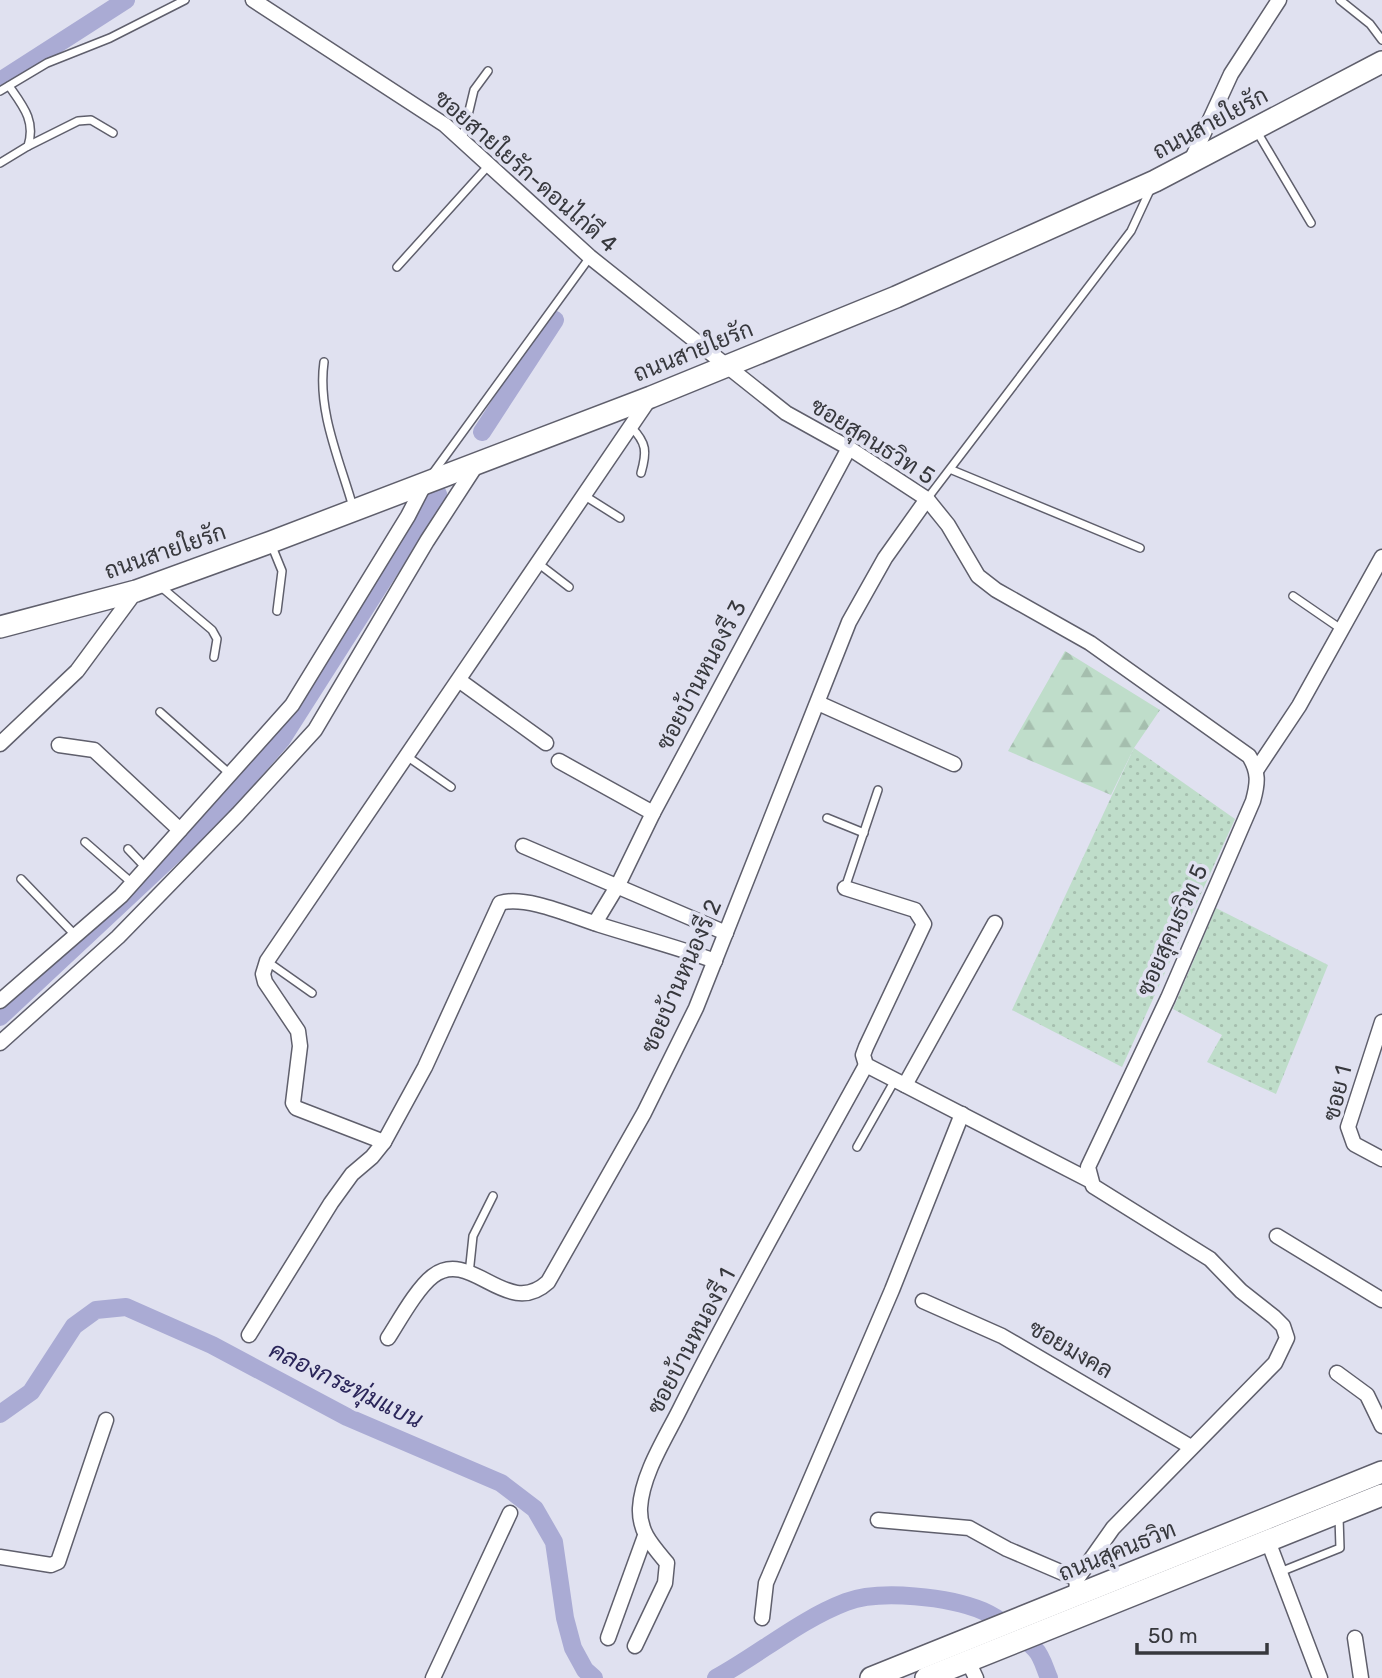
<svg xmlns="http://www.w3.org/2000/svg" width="1382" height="1678" font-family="Rubik,Sarabun,sans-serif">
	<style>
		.grass { fill: url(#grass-dots) }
		.forest { fill: url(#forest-firs) }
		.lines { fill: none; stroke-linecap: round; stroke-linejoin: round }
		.canal { stroke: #aaabd4; stroke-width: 18 }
		.lane-casing { stroke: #5f5f6c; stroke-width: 10 }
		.street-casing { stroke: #5f5f6c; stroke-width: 17 }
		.secondary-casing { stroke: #5f5f6c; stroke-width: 24 }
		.lane { stroke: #fff; stroke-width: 7 }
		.street { stroke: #fff; stroke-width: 14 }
		.secondary { stroke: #fff; stroke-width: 21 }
		.labels { text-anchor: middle; stroke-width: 7; stroke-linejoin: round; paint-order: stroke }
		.street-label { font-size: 23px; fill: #37383d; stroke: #e0e1f0 }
		.water-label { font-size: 24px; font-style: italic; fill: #2b265a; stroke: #e0e1f0 }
	</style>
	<defs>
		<pattern id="grass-dots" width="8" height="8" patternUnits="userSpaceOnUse" patternTransform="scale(1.75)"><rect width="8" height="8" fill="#bfddca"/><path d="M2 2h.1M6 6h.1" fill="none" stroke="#a5beae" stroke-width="1.8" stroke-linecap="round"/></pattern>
		<pattern id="forest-firs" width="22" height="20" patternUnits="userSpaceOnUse" patternTransform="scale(1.75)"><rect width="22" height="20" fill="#bfddca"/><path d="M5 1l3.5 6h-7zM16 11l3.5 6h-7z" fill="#a5beae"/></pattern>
	</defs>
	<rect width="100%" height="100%" fill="#e0e1f0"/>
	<!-- grass -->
	<g class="grass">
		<polygon points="1134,748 1235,819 1122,1067 1012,1010"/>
		<polygon points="1216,908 1328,965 1276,1094 1207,1062 1222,1035 1173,1009"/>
	</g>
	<!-- forest -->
	<polygon class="forest" points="1065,651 1160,710 1134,748 1111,795 1008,751"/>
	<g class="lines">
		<!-- canal -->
		<g class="canal">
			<polyline points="0,81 126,0"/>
			<polyline points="482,432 555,320"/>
			<polyline points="0,1017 214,817 282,739 438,494"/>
			<polyline points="0,1414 31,1392 74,1326 96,1310 126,1307 212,1345 347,1417 501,1483 535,1509 554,1542 565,1618 573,1648 585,1670 594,1678"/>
			<path d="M 716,1678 C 760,1654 799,1620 846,1602 C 880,1589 950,1597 983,1611 C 999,1618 1023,1636 1035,1649 C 1042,1656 1045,1669 1049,1678"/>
		</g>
		<defs>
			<g id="lane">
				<polyline points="1340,0 1370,24 1382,40"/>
				<polyline points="0,91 47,63 110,38 185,0"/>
				<polyline points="1256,130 1311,223"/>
				<polyline points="462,140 474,90 488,71"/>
				<polyline points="28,146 78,121 91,120 113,133"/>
				<path d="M 0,163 L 28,146 C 36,121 23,106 9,86"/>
				<polyline points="397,267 489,165"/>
				<path d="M 324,362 C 317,411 340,461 353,507"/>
				<path d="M 631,427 C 647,443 647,452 641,473"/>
				<polyline points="952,470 1140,548"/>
				<polyline points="433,473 590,257"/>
				<polyline points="585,496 620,518"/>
				<polyline points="927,499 1131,231 1151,188"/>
				<polyline points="271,544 282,571 277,611"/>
				<polyline points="539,564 569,587"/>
				<polyline points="160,586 212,630 217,639 214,657"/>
				<polyline points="1293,596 1341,629"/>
				<polyline points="160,712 230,774"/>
				<polyline points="408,757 451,787"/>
				<polyline points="827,818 864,833"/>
				<polyline points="85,842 132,883"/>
				<polyline points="128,849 146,868"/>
				<polyline points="21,879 75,935"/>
				<polyline points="845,888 878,790"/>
				<polyline points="268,962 312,993"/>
				<polyline points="857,1147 895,1080"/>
				<polyline points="469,1274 473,1236 493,1196"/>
				<polyline points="1280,1572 1340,1548 1339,1517"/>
			</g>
			<g id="street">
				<path d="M 253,0 L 445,125 L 590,257 L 786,413 L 849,448 L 927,499 L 948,525 L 978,576 L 996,590 L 1090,643 L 1249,756 C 1259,772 1258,783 1253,801 L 1168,998 L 1088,1167 L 1093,1186 L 1210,1259 L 1241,1291 L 1274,1317 L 1283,1326 L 1287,1338 L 1275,1363 L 1113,1528 L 1077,1579 L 1076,1596"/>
				<polyline points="1190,163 1231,74 1279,0"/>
				<polyline points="460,681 546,743"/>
				<polyline points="818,703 954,764"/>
				<polyline points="0,744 77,671 136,591"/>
				<polyline points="59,745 94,750 180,830"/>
				<polyline points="559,761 653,813"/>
				<polyline points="1257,769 1299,706 1382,557"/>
				<polyline points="523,846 726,933"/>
				<polyline points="845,888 915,910 924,924 866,1047 863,1055 866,1065 1089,1180"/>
				<polyline points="595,923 618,885 653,813 849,448"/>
				<polyline points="0,1001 121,896 292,705 408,516 424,485"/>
				<polyline points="1382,1022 1348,1127 1354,1144 1382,1159"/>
				<polyline points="0,1043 118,937 238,814 315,730 427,541 477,464"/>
				<polyline points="905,1085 995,923"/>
				<polyline points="384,1142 296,1108 293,1103 300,1046 298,1031 265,982 263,974 267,961 650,398"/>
				<polyline points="1277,1236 1382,1300"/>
				<polyline points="923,1301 1002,1336 1191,1447"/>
				<path d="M 249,1335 L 331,1203 L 352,1174 L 372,1157 L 384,1142 L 425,1067 L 500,903 C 526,895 574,917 600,925 C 638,937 677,947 715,961"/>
				<path d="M 388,1338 C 399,1321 417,1288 433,1276 C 471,1247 507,1320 548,1282 L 644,1113 L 696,1008 L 849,622 L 885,558 L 927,499"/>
				<polyline points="1337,1373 1367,1395 1382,1426"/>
				<polyline points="878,1520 969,1528 1007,1549 1077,1579"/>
				<polyline points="1268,1541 1320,1678"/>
				<polyline points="0,1557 51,1565 58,1562 106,1420"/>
				<polyline points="762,1618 766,1583 892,1290 962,1114"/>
				<polyline points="608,1638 645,1536"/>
				<polyline points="1355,1638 1361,1678"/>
				<path d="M 635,1646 L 665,1583 L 667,1563 C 652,1545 639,1532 640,1508 C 642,1473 667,1436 682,1405 C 740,1290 804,1178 866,1065"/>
				<polyline points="968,1661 976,1678"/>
				<polyline points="433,1678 510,1513"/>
			</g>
			<g id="secondary">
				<polyline points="0,627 136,591 271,542 651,397 896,297 1155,181 1382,62"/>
				<polyline points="871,1678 1382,1472"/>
				<polyline points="926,1678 1382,1495"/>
			</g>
		</defs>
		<!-- lane casing -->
		<use href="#lane" class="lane-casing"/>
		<!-- street casing -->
		<use href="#street" class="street-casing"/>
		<!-- secondary casing -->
		<use href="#secondary" class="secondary-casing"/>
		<!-- lane -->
		<use href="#lane" class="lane"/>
		<!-- street -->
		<use href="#street" class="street"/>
		<!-- secondary -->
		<use href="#secondary" class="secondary"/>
	</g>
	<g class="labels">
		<!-- street labels -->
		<g class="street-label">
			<text transform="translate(1210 123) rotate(-28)" y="8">ถนนสายใยรัก</text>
			<text transform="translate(526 171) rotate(41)" y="8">ซอยสายใยรัก-ดอนไก่ดี 4</text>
			<text transform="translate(693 351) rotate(-22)" y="8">ถนนสายใยรัก</text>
			<text transform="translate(873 441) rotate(32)" y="8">ซอยสุคนธวิท 5</text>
			<text transform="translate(165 551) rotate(-19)" y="8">ถนนสายใยรัก</text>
			<text transform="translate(701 675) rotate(-62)" y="8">ซอยบ้านหนองรี 3</text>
			<text transform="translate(1172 930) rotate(-66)" y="8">ซอยสุคนธวิท 5</text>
			<text transform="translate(681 976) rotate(-66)" y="8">ซอยบ้านหนองรี 2</text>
			<text transform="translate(1337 1093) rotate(-76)" y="8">ซอย 1</text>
			<text transform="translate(691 1341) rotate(-62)" y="8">ซอยบ้านหนองรี 1</text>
			<text transform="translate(1071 1349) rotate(30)" y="8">ซอยมงคล</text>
			<text transform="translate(1117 1551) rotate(-22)" y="8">ถนนสุคนธวิท</text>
		</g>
		<!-- water labels -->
		<g class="water-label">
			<text transform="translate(346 1385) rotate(26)" y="8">คลองกระทุ่มแบน</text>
		</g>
	</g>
	<!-- scale -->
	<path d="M1137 1643v10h130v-10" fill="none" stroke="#37383d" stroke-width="3.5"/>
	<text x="1148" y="1643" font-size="21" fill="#37383d" stroke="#e0e1f0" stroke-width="5" paint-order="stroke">50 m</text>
</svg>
